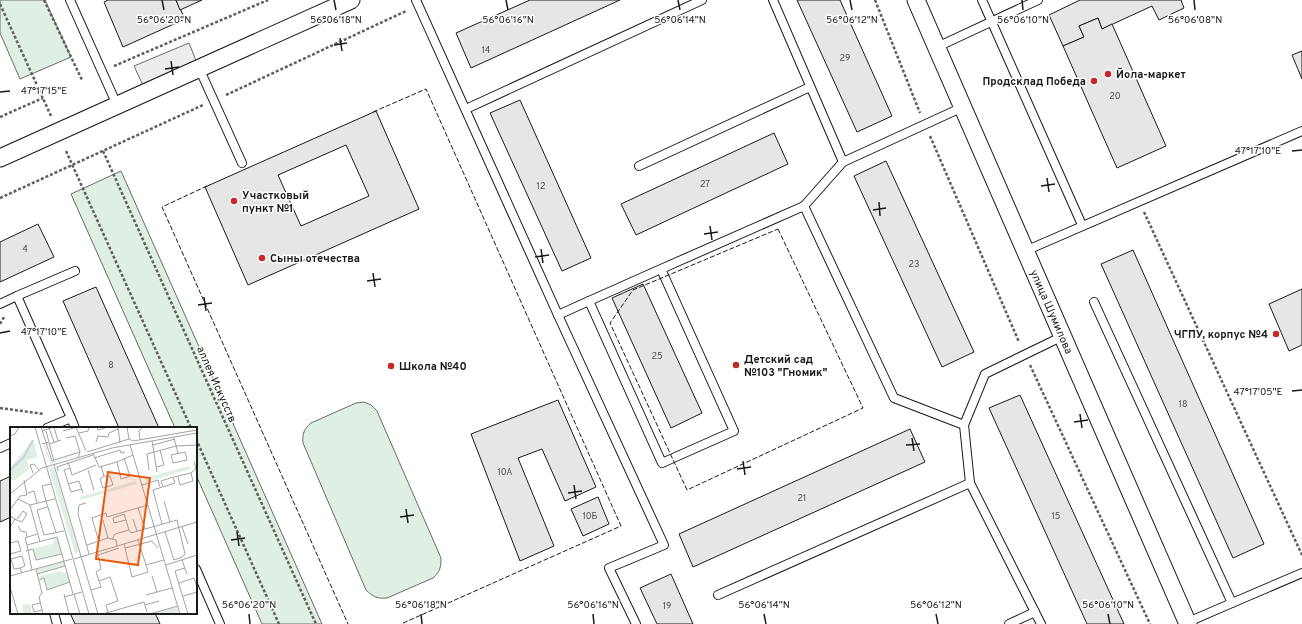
<svg xmlns="http://www.w3.org/2000/svg" width="1302" height="624" font-family="Overpass,sans-serif">
	<style>
		.green { fill: #e0efe3; stroke: #6a6a6a }
		.parking { fill: #ededed; stroke: #6a6a6a }
		.building { fill: #e6e6e6; stroke: #1a1a1a; fill-rule: evenodd }
		.lines { fill: none; stroke-linecap: round; stroke-linejoin: round }
		.service-casing { stroke: #1a1a1a; stroke-width: 10 }
		.minor-casing { stroke: #1a1a1a; stroke-width: 19 }
		.path { stroke: #5f5f5f; stroke-width: 2.5; stroke-dasharray: 3 2; stroke-linecap: butt }
		.service { stroke: #fff; stroke-width: 8 }
		.minor { stroke: #fff; stroke-width: 17 }
		.fence { stroke: #1a1a1a; stroke-width: 1; stroke-dasharray: 5 2; stroke-linecap: butt }
		.ticks { fill: none; stroke: #1a1a1a; stroke-width: 1.5 }
		.poi-dot { fill: #c62828; stroke: #fff; stroke-width: 1.5 }
		.labels { text-anchor: middle; stroke-width: 3; stroke-linejoin: round; paint-order: stroke }
		.number-label { font-size: 9px; fill: #4d4d4d }
		.poi-label { font-size: 11px; font-weight: bold; fill: #1a1a1a; stroke: #fff; text-anchor: start }
		.street-label { font-size: 11px; fill: #1a1a1a; stroke: #fff }
		.inset-river { fill: none; stroke: #c6d2dc; stroke-width: 2 }
		.inset-road { fill: none; stroke: #a3a3a3; stroke-width: 1 }
		.view { fill: #e8590c; fill-opacity: 0.15; stroke: #e8590c; stroke-width: 2 }
		.inset-edge { fill: none; stroke: #1a1a1a; stroke-width: 2 }
		.ticks-label { font-size: 10px; text-anchor: middle; fill: #1a1a1a; stroke: #fff; stroke-width: 3; stroke-linejoin: round; paint-order: stroke }
	</style>
	<rect width="100%" height="100%" fill="#fff"/>
	<!-- green -->
	<g class="green">
		<polygon points="0,0 45,0 71,57 20,79 0,33"/>
		<polygon points="121,171 322,624 262,624 196,475 196,428 175,428 71,194"/>
		<path d="M 364,402 L 371,405 L 377,411 L 441,558 C 441,567 440,572 433,578 L 387,598 C 378,599 373,597 366,590 L 303,443 C 302,434 304,429 311,423 L 356,403 Z"/>
	</g>
	<!-- parking -->
	<polygon class="parking" points="189,43 199,68 146,92 134,66"/>
	<!-- building -->
	<g class="building">
		<polygon points="108,0 176,0 185,19 123,47 104,2"/>
		<polygon points="176,0 202,0 180,10"/>
		<polygon points="530,0 620,0 471,68 456,33"/>
		<polygon points="797,0 840,0 892,116 857,132"/>
		<polygon points="1080,0 1181,0 1184,8 1159,20 1152,6 1102,29 1098,18 1079,26 1084,37 1063,46 1049,15"/>
		<polygon points="1098,18 1102,29 1112,24 1166,146 1117,168 1063,46 1084,37 1079,26"/>
		<polygon points="1302,51 1302,79 1292,55"/>
		<polygon points="520,100 591,258 562,271 490,113"/>
		<path d="M 376,111 L 419,209 L 248,285 L 205,187 ZM 346,145 L 369,196 L 301,226 L 278,175 Z"/>
		<polygon points="774,133 788,164 636,235 621,204"/>
		<polygon points="886,161 974,352 942,367 854,176"/>
		<polygon points="38,224 54,257 0,282 0,242"/>
		<polygon points="1133,250 1264,544 1233,558 1101,264"/>
		<polygon points="643,284 702,413 671,428 612,298"/>
		<polygon points="96,287 159,428 119,428 63,301"/>
		<polygon points="1302,289 1302,345 1289,351 1269,304"/>
		<polygon points="1020,395 1124,624 1087,624 989,408"/>
		<polygon points="558,400 596,487 565,501 542,449 518,458 554,546 520,561 471,434"/>
		<polygon points="910,429 925,462 693,567 679,534"/>
		<polygon points="11,476 11,517 0,522 0,481"/>
		<polygon points="598,497 609,524 583,536 571,509"/>
		<polygon points="671,574 693,624 657,624 640,588"/>
		<polygon points="70,613 155,613 160,624 75,624"/>
	</g>
	<g class="lines">
		<defs>
			<g id="service">
				<polyline points="70,0 117,105"/>
				<polyline points="416,0 558,315 664,545 609,568 636,624"/>
				<polyline points="773,0 843,162"/>
				<polyline points="982,0 1082,225"/>
				<polyline points="937,47 1038,0"/>
				<polyline points="199,68 242,163"/>
				<polyline points="963,107 843,162 804,206 894,398 964,425"/>
				<polyline points="466,109 702,0"/>
				<polyline points="639,166 810,87"/>
				<polyline points="1025,251 1302,131"/>
				<polyline points="661,269 589,301 662,463 734,431 661,269 804,206"/>
				<polyline points="17,296 75,271"/>
				<polyline points="1094,302 1232,603 1188,622"/>
				<polyline points="0,304 17,296 71,418 47,428"/>
				<polyline points="558,315 589,301"/>
				<polyline points="71,418 75,428"/>
				<polyline points="0,448 11,443"/>
				<polyline points="196,569 220,624"/>
				<polyline points="718,595 970,483"/>
				<polyline points="1232,603 1302,573"/>
				<polyline points="54,613 57,624"/>
				<polyline points="1009,624 1035,612"/>
				<polyline points="1041,624 970,483 964,425 985,374 1063,336"/>
			</g>
			<g id="minor">
				<path id="s1" d="M 916,0 L 1188,624"/>
				<polyline points="0,158 351,0"/>
			</g>
		</defs>
		<!-- service casing -->
		<use href="#service" class="service-casing"/>
		<!-- minor casing -->
		<use href="#minor" class="minor-casing"/>
		<!-- path -->
		<g class="path">
			<polyline points="44,0 82,80"/>
			<polyline points="875,0 920,113"/>
			<polyline points="0,4 51,116"/>
			<polyline points="114,66 268,0"/>
			<polyline points="226,95 406,11"/>
			<polyline points="0,117 43,98"/>
			<polyline points="930,136 1019,342"/>
			<polyline points="66,151 191,428"/>
			<polyline points="103,151 316,624"/>
			<polyline points="0,198 203,105"/>
			<polyline points="1144,212 1302,555"/>
			<polyline points="0,324 4,317"/>
			<polyline points="1030,365 1150,624"/>
			<polyline points="0,408 44,414"/>
			<polyline points="196,439 279,624"/>
		</g>
		<!-- service -->
		<use href="#service" class="service"/>
		<!-- minor -->
		<use href="#minor" class="minor"/>
		<!-- fence -->
		<g class="fence">
			<polyline points="373,112 426,89 621,526 401,624"/>
			<polyline points="207,186 162,207 348,624"/>
			<polygon points="778,229 863,408 687,490 610,323 633,290"/>
		</g>
	</g>
	<!-- ticks -->
	<path class="ticks" d="M 162,0 L 164,10M 334,0 L 336,10M 506,0 L 508,10M 678,0 L 680,10M 850,0 L 852,10M 1022,0 L 1023,10M 1194,0 L 1195,10M 340,38 L 342,51M 334,45 L 347,43M 171,61 L 173,75M 165,69 L 179,67M 0,92 L 10,91M 1292,151 L 1302,150M 1047,178 L 1049,192M 1041,186 L 1055,184M 879,202 L 880,216M 873,210 L 886,208M 710,226 L 712,240M 704,234 L 718,232M 541,249 L 543,263M 535,257 L 549,255M 373,273 L 375,287M 367,281 L 381,279M 204,297 L 206,311M 198,305 L 212,303M 0,333 L 10,331M 1292,391 L 1302,390M 1080,414 L 1082,428M 1074,422 L 1088,420M 912,438 L 914,451M 906,445 L 920,444M 743,461 L 745,475M 737,469 L 751,467M 574,485 L 576,499M 568,493 L 582,491M 406,509 L 408,523M 400,517 L 414,515M 237,532 L 239,546M 231,540 L 245,538M 249,614 L 250,624M 421,614 L 422,624M 593,614 L 594,624M 764,614 L 766,624M 936,614 L 938,624M 1108,614 L 1110,624"/>
	<!-- markers -->
	<g class="poi-dot">
		<circle cx="1108" cy="74" r="4"/>
		<circle cx="1094" cy="81" r="4"/>
		<circle cx="234" cy="201" r="4"/>
		<circle cx="262" cy="258" r="4"/>
		<circle cx="1276" cy="334" r="4"/>
		<circle cx="736" cy="365" r="4"/>
		<circle cx="391" cy="366" r="4"/>
	</g>
	<g class="labels">
		<!-- number labels -->
		<g class="number-label">
			<text x="486" y="53">14</text>
			<text x="845" y="61">29</text>
			<text x="1115" y="99">20</text>
			<text x="705" y="187">27</text>
			<text x="541" y="189">12</text>
			<text x="25" y="252">4</text>
			<text x="914" y="267">23</text>
			<text x="657" y="359">25</text>
			<text x="111" y="368">8</text>
			<text x="1183" y="407">18</text>
			<text x="505" y="475">10А</text>
			<text x="802" y="501">21</text>
			<text x="590" y="519">10Б</text>
			<text x="1056" y="519">15</text>
			<text x="667" y="609">19</text>
		</g>
		<!-- poi labels -->
		<g class="poi-label">
			<text x="1116" y="78">Йола-маркет</text>
			<text x="1086" y="85" text-anchor="end">Продсклад Победа</text>
			<text x="242" y="199">Участковый<tspan x="242" dy="13">пункт №1</tspan></text>
			<text x="270" y="262">Сыны отечества</text>
			<text x="1268" y="338" text-anchor="end">ЧГПУ, корпус №4</text>
			<text x="744" y="363">Детский сад<tspan x="744" dy="13">№103 "Гномик"</tspan></text>
			<text x="399" y="370">Школа №40</text>
		</g>
		<!-- street labels -->
		<g class="street-label">
			<text dy="4" stroke="none"><textPath href="#s1" startOffset="340">улица Шумилова</textPath></text>
			<text transform="translate(217 384) rotate(66)" y="4">аллея Искусств</text>
		</g>
	</g>
	<!-- overview -->
	<g transform="translate(10 427)">
		<rect width="187" height="187" fill="#fff"/>
		<path d="M 23,13 L 28,30 L 17,33 L 19,42 L 4,54 L 0,51 L 0,41 ZM 35,17 L 41,35 L 68,28 L 40,37 L 33,18 ZM 179,39 L 180,42 L 136,55 L 135,51 ZM 44,41 L 69,125 L 65,126 L 39,42 ZM 126,54 L 127,57 L 71,73 L 70,70 ZM 47,110 L 52,127 L 26,133 L 23,122 L 44,116 L 43,111 ZM 54,134 L 55,139 L 28,146 L 27,142 ZM 52,144 L 53,146 L 57,145 L 60,155 L 37,163 L 34,152 L 30,152 L 29,149 ZM 20,177 L 22,187 L 13,187 L 12,178 ZM 167,180 L 169,187 L 142,187 Z" fill="#e0efe3"/>
		<path class="inset-river" d="M 0,43 L 14,30 L 23,13"/>
		<path class="inset-road" d="M 25,0 L 79,187M 31,0 L 42,34 L 44,34M 44,0 L 48,14M 66,0 L 76,24M 87,0 L 88,3 L 98,0M 108,0 L 110,16M 117,0 L 119,12M 39,1 L 44,15M 32,4 L 44,0M 53,4 L 67,0M 69,6 L 78,4 L 79,0M 0,9 L 5,7 L 9,0M 56,11 L 65,9 L 70,25 L 68,31M 164,11 L 168,26M 130,13 L 129,4 L 133,0M 142,14 L 147,45M 86,15 L 88,9 L 98,10 L 99,6 L 108,2M 39,16 L 44,34M 32,17 L 39,15 L 36,4M 39,17 L 51,13M 120,18 L 170,187M 143,18 L 165,12M 77,25 L 119,12 L 123,14 L 187,3M 175,25 L 177,33 L 163,36 L 161,28 ZM 83,26 L 89,40 L 107,35 L 111,52 L 120,49 L 114,31M 84,31 L 110,23 L 111,26 L 115,25M 44,33 L 70,25M 58,35 L 62,48 L 86,38M 107,35 L 123,28M 44,38 L 88,187M 91,39 L 94,49 L 100,49 L 103,58 L 93,61 L 90,52 L 94,49M 146,40 L 154,38 L 150,23M 60,41 L 54,43 L 61,65 L 72,62M 78,43 L 84,63M 139,43 L 137,27 L 166,19 L 187,18M 48,44 L 47,40 L 83,28M 23,46 L 20,38 L 24,37 L 29,43M 164,50 L 181,46 L 186,42 L 184,34M 168,50 L 170,58 L 183,54 L 181,46M 41,57 L 32,59 L 36,74 L 45,72M 58,57 L 69,54 L 73,66M 132,58 L 148,53 L 150,60M 18,66 L 24,64 L 27,76M 0,67 L 32,41 L 102,21 L 187,6M 8,72 L 20,78 L 36,74 L 46,106M 154,74 L 160,95M 76,76 L 69,78 L 68,87 L 79,127M 20,78 L 30,115M 38,80 L 27,83 L 34,108 L 54,104M 128,81 L 135,102M 0,83 L 10,69 L 17,68 L 14,53M 0,89 L 5,92 L 0,100M 4,92 L 12,95 L 17,87 L 13,84 L 7,92M 123,92 L 127,104M 93,93 L 98,111M 116,93 L 114,87 L 103,91 L 104,96 L 116,93 L 119,103M 152,97 L 143,63 L 165,56 L 163,50 L 151,54 L 153,59M 8,99 L 11,104 L 16,105 L 17,110M 172,100 L 178,117M 27,107 L 15,111 L 17,118 L 47,110 L 63,167M 102,112 L 105,107 L 119,103 L 121,106 L 167,93 L 175,127 L 172,130 L 164,133 L 155,105M 128,113 L 136,138M 89,115 L 82,91 L 96,86 L 97,90 L 138,78M 0,116 L 8,114 L 11,124 L 0,127M 114,117 L 122,150 L 138,145 L 136,138 L 154,133M 17,118 L 22,143M 77,118 L 98,111 L 106,113 L 107,119M 115,121 L 142,114 L 148,121M 16,124 L 23,122 L 26,133 L 52,127M 88,128 L 109,121M 64,132 L 187,95M 172,133 L 177,147M 156,138 L 187,128M 10,141 L 15,139 L 12,129 L 1,132 L 4,142 L 10,141 L 12,146M 175,141 L 165,144 L 178,187M 26,142 L 32,166 L 29,170 L 33,187M 27,147 L 55,139M 0,149 L 62,132M 142,149 L 147,165M 29,153 L 34,151 L 37,163 L 60,155M 89,154 L 100,150 L 108,174 L 96,178 L 98,186M 169,156 L 184,151 L 187,160M 0,160 L 8,187M 81,163 L 91,160 L 86,145 L 91,142 L 88,128M 54,167 L 59,187M 64,167 L 70,187M 136,168 L 162,161M 173,169 L 187,165M 54,170 L 72,165M 30,176 L 22,178 L 24,185 L 32,183M 135,178 L 149,174M 93,187 L 134,175 L 137,185M 140,187 L 168,179"/>
		<path class="view" d="M 98,45 L 140,51 L 128,138 L 86,132 Z"/>
		<rect width="187" height="187" class="inset-edge"/>
	</g>
	<g class="ticks-label">
		<text x="164" y="23">56°06'20"N</text>
		<text x="336" y="23">56°06'18"N</text>
		<text x="508" y="23">56°06'16"N</text>
		<text x="680" y="23">56°06'14"N</text>
		<text x="852" y="23">56°06'12"N</text>
		<text x="1023" y="23">56°06'10"N</text>
		<text x="1195" y="23">56°06'08"N</text>
		<text x="44" y="94">47°17'15"E</text>
		<text x="1258" y="154">47°17'10"E</text>
		<text x="44" y="335">47°17'10"E</text>
		<text x="1258" y="395">47°17'05"E</text>
		<text x="249" y="608">56°06'20"N</text>
		<text x="421" y="608">56°06'18"N</text>
		<text x="593" y="608">56°06'16"N</text>
		<text x="764" y="608">56°06'14"N</text>
		<text x="936" y="608">56°06'12"N</text>
		<text x="1108" y="608">56°06'10"N</text>
	</g>
</svg>
